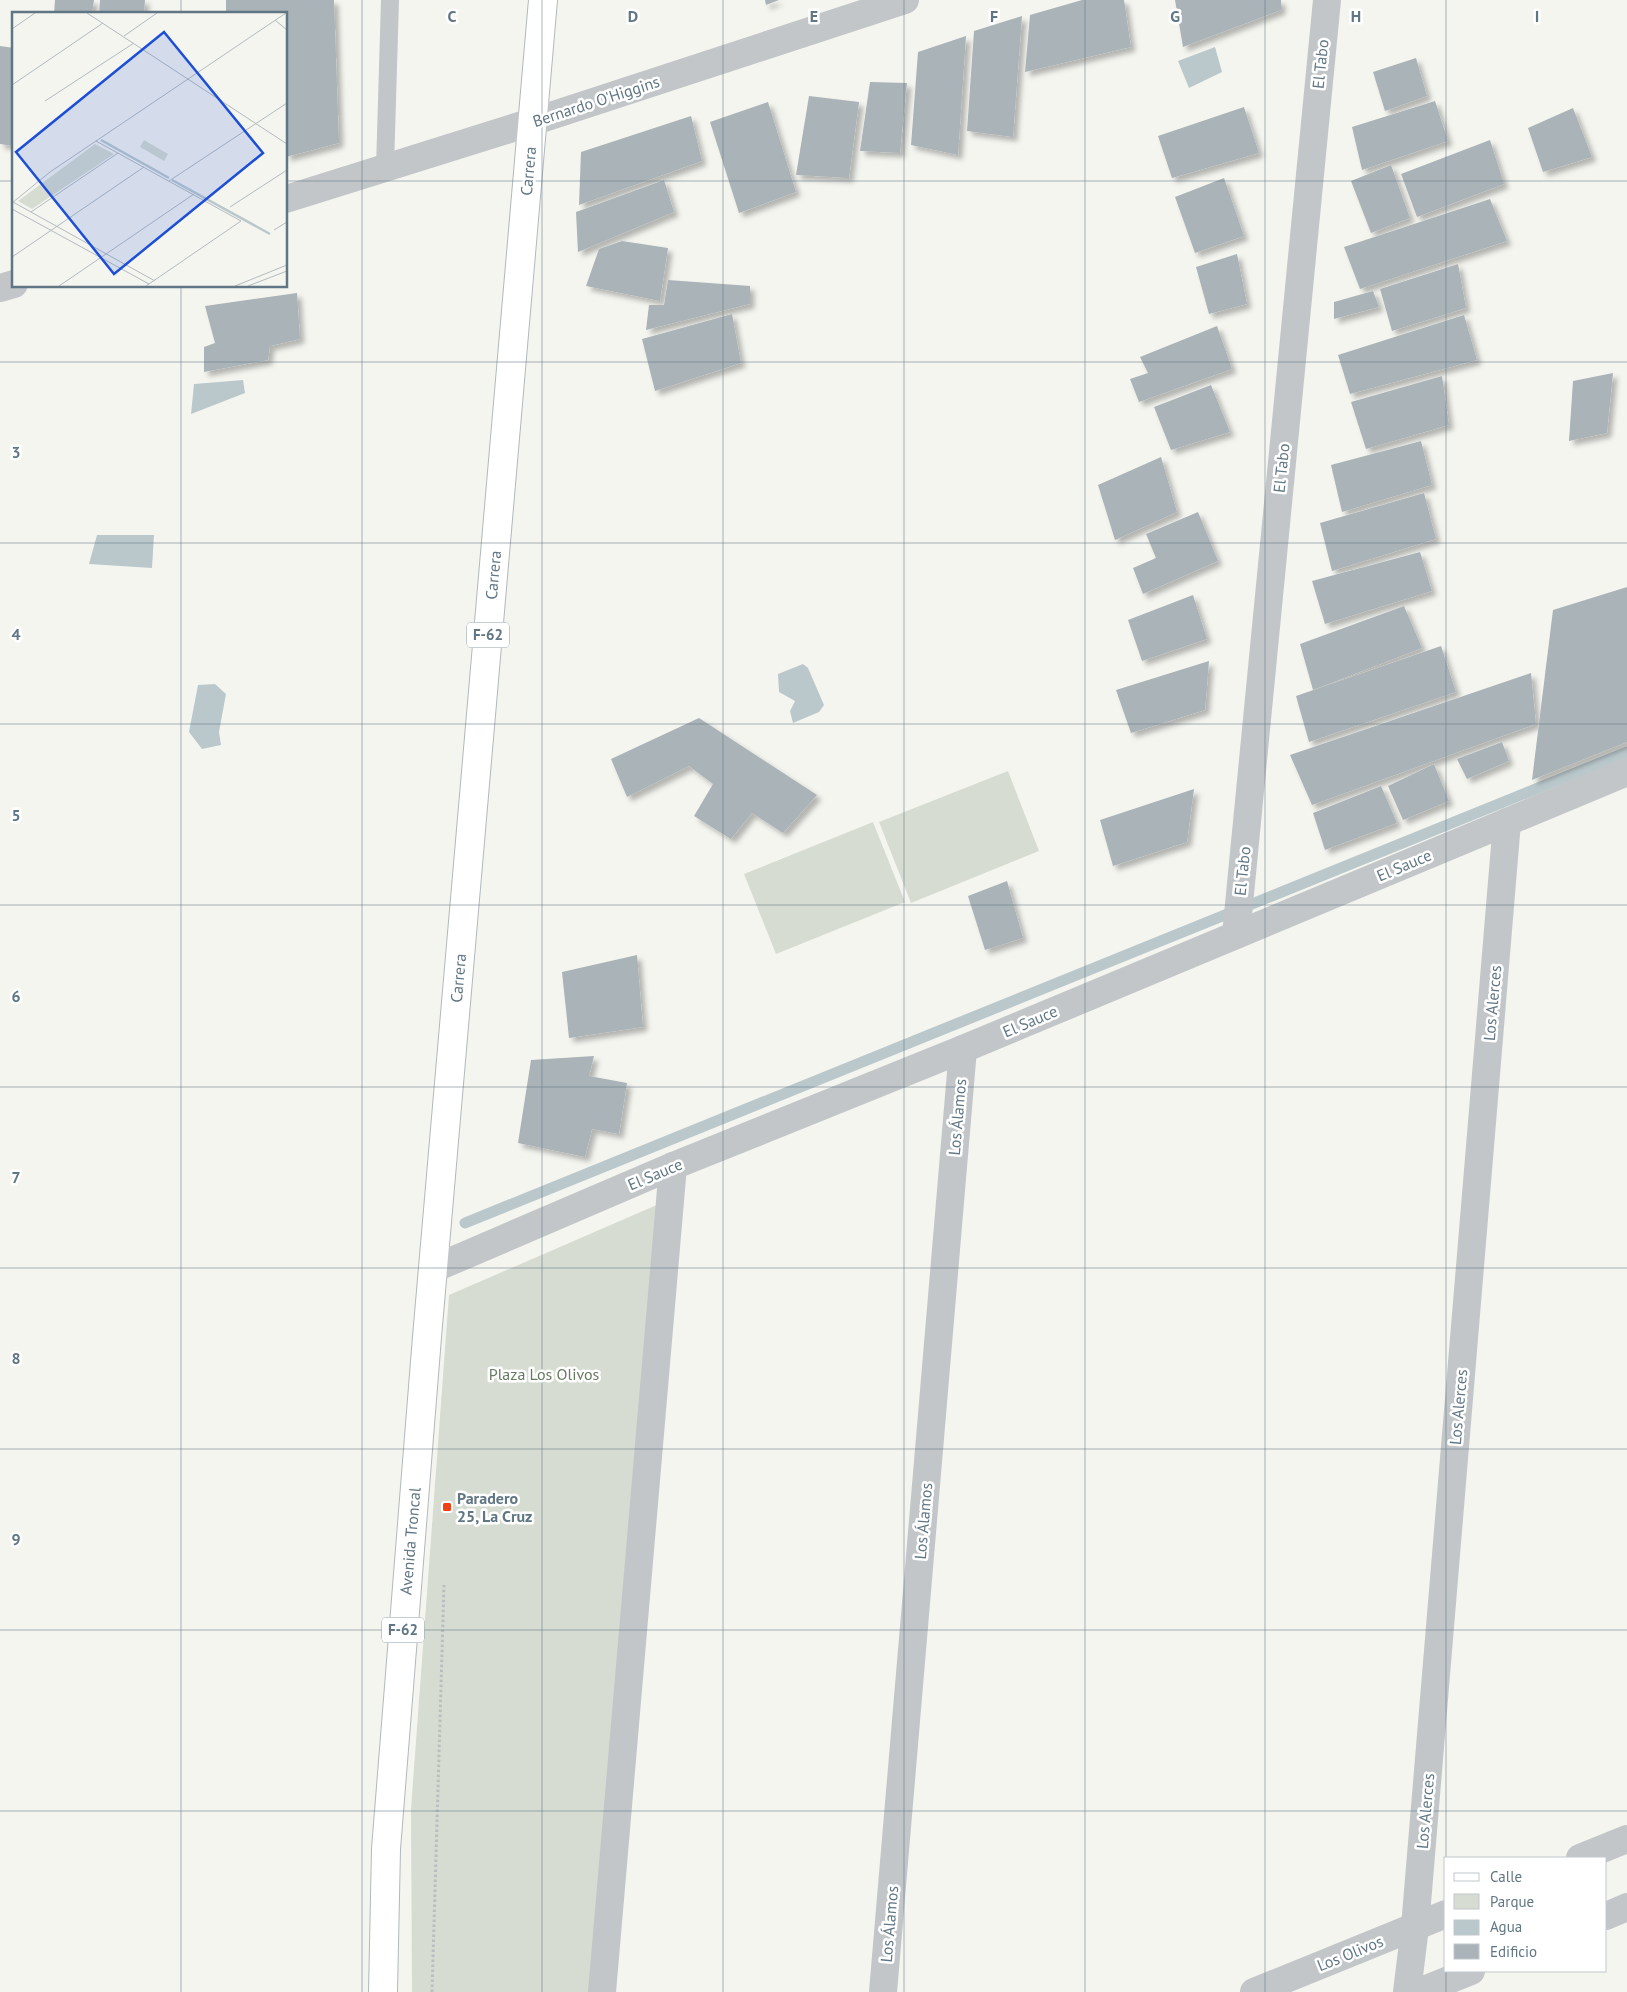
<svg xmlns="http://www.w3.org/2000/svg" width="1627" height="1992" font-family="'PT Sans',sans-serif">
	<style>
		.green { fill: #d6dcd1 }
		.water { fill: #bac8cc }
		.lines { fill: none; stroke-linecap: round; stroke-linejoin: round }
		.stream { stroke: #bac8cc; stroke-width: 11 }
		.building { fill: #aab3b8; filter: url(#shadow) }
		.primary-casing { stroke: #b2b8bc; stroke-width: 30 }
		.path { stroke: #bbbec0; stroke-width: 3; stroke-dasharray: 2.5 2.5; stroke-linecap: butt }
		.service { stroke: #c2c6c9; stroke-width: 18 }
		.minor { stroke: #c2c6c9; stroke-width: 28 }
		.tertiary { stroke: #c2c6c9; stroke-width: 28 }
		.primary { stroke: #fff; stroke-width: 28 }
		.grid { fill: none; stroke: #617684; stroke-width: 1; stroke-opacity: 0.55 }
		.poi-dot { fill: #ef4016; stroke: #fff; stroke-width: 2 }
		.labels { text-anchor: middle; stroke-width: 5; stroke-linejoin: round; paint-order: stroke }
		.shield { fill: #fff; stroke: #909fa9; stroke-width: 1 }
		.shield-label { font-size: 15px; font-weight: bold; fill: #617684 }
		.street-label { font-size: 16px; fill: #617684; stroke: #fff }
		.park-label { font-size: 16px; fill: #677a61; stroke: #fff }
		.poi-label { font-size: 16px; font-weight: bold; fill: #617684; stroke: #fff; text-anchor: start }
		.inset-river { fill: none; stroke: #bac8cc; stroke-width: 2.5 }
		.inset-road { fill: none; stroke: #b1babe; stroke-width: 1 }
		.view { fill: #1d4ed8; fill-opacity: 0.15; stroke: #1d4ed8; stroke-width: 2.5 }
		.inset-edge { fill: none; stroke: #617684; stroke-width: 2.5 }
		.grid-label { font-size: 16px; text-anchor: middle; font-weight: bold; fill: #617684; stroke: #fff; stroke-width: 5; stroke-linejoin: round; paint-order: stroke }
	</style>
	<defs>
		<filter id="shadow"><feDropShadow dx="4.5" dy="4.5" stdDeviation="2.5" flood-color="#0004"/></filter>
	</defs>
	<rect width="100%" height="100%" fill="#f5f5f0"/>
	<!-- green -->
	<g class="green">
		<polygon points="1008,771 1039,851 911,903 879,822"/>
		<polygon points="873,822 905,902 776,954 744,874"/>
		<polygon points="659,1204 590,1992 412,1992 411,1809 449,1295"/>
	</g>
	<!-- water -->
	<g class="water">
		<polygon points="1215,47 1222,72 1189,88 1178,61"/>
		<polygon points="243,380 245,393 191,414 194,384"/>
		<polygon points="97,535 154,535 152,568 89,564"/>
		<polygon points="803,664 808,668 824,705 819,712 793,723 790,711 795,701 779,692 778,674"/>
		<polygon points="215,684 226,694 219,732 221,745 202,749 189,732 198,685"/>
	</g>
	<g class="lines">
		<!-- stream -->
		<polyline class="stream" points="465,1223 1627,752"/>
	</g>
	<!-- building -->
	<g class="building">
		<polygon points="55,0 94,0 92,14 54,14"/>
		<polygon points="100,0 145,0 144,14 99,14"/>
		<polygon points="226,0 334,0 339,143 286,157 286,14 226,14"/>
		<polygon points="765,0 779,0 766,5"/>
		<polygon points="1082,0 1124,0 1131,47 1025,72 1030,15"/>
		<polygon points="1175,0 1281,0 1281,10 1183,47"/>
		<polygon points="1022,16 1013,137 967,131 974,31"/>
		<polygon points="966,36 958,155 911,145 918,52"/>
		<polygon points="0,46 14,48 14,146 0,144"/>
		<polygon points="1416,58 1427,96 1385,111 1373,72"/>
		<polygon points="870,82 907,83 900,153 860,151"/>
		<polygon points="809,96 859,102 849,178 796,175"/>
		<polygon points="1435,101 1448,141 1362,170 1352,127"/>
		<polygon points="768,102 796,192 739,213 710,122"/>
		<polygon points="1244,107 1259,153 1172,178 1158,136"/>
		<polygon points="1573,108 1592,157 1543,172 1528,128"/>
		<polygon points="691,116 702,161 579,205 581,152"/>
		<polygon points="1490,140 1504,184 1417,217 1401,174"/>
		<polygon points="1391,165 1410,218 1371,233 1351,181"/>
		<polygon points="1224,178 1244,236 1195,253 1175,197"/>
		<polygon points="664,180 674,212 578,252 576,212"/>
		<polygon points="1490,199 1507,241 1360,289 1344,247"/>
		<polygon points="622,241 668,248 660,301 586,286 599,249"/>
		<polygon points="1237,254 1247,304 1209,314 1196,267"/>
		<polygon points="1458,264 1466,308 1392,331 1380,289"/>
		<polygon points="668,280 750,286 750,304 646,330 649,305 664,305"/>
		<polygon points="1373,291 1379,307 1334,319 1334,302"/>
		<polygon points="297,293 300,339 270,346 268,360 204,372 204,347 215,343 205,306"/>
		<polygon points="732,314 741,363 655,391 642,339"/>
		<polygon points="1464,315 1477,360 1350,394 1338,355"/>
		<polygon points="1217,326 1232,369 1139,402 1130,379 1148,373 1140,357"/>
		<polygon points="1613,373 1607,433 1569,441 1573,381"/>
		<polygon points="1442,376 1449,425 1366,449 1351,402"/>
		<polygon points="1211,385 1230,432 1171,450 1154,407"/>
		<polygon points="1421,441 1432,485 1342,512 1331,465"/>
		<polygon points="1161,457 1177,512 1115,540 1098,485"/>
		<polygon points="1424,493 1436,539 1332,571 1320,523"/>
		<polygon points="1198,512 1218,561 1143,594 1133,568 1156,558 1146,534"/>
		<polygon points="1420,552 1432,591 1325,624 1312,581"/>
		<polygon points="1627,587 1627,742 1532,780 1553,610"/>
		<polygon points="1193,595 1207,639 1142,661 1128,620"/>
		<polygon points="1404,606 1422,648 1313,690 1300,644"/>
		<polygon points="1441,646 1456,692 1309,742 1296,696"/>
		<polygon points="1209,661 1205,710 1131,733 1116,690"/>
		<polygon points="1531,673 1536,724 1312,805 1290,755"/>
		<polygon points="699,718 817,795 783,833 752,813 731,839 694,816 713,784 689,766 627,797 611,759"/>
		<polygon points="1502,742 1509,761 1467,779 1457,759"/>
		<polygon points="1434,764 1449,801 1403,820 1388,786"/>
		<polygon points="1381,786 1397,823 1325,850 1313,813"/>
		<polygon points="1194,789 1187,842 1113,866 1100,820"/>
		<polygon points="1007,881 1023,938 985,950 968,896"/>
		<polygon points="637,955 643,1027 569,1038 562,972"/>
		<polygon points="594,1056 589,1076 627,1083 619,1134 592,1129 585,1157 518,1143 531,1060"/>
	</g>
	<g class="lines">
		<defs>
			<polyline id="primary" points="383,1992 386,1849 427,1337 543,0"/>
		</defs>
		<!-- primary casing -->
		<use href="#primary" class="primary-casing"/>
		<!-- path -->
		<polyline class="path" points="432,1992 444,1585"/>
		<!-- service -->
		<polyline class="service" points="385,168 390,0"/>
		<!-- minor -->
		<g class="minor">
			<polyline points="532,122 905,0"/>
			<polyline points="1236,935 1327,0"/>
			<polyline points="433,1269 673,1166 963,1049 1627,772"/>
			<polyline points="1580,1858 1627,1839"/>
			<polyline points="1606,1916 1627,1907"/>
			<polyline points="602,1992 673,1166"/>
			<polyline points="883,1992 963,1049"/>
			<polyline points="1254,1992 1446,1914"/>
			<polyline points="1407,1992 1415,1927 1507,822"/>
			<polyline points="1419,1992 1471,1971"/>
		</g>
		<!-- tertiary -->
		<g class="tertiary">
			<polyline points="286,199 532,122"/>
			<polyline points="0,288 14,284"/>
		</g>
		<!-- primary -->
		<use href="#primary" class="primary"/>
	</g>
	<!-- grid -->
	<path class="grid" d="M 181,0 L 181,14M 362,0 L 362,1992M 542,0 L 542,1992M 723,0 L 723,1992M 904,0 L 904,1992M 1085,0 L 1085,1992M 1265,0 L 1265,1992M 1446,0 L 1446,1858M 0,181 L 14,181M 286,181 L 1627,181M 181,286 L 181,1992M 0,362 L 1627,362M 0,543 L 1627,543M 0,724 L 1627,724M 0,905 L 1627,905M 0,1087 L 1627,1087M 0,1268 L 1627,1268M 0,1449 L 1627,1449M 0,1630 L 1627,1630M 0,1811 L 1627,1811M 1446,1971 L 1446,1992"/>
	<!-- markers -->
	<rect class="poi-dot" x="442" y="1502" width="10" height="10" rx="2.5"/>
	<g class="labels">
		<!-- shield labels -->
		<g class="shield">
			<rect x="467" y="622.5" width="42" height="25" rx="4"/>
			<rect x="382" y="1617.5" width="42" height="25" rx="4"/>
		</g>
		<g class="shield-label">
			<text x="488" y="640">F-62</text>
			<text x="403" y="1635">F-62</text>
		</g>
		<!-- street labels -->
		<g class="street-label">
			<text transform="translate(1320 64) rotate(-84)" y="6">El Tabo</text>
			<text transform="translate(596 101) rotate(-18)" y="6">Bernardo O'Higgins</text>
			<text transform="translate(528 171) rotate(-85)" y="6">Carrera</text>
			<text transform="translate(1281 468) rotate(-84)" y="6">El Tabo</text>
			<text transform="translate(493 575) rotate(-85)" y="6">Carrera</text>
			<text transform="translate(1404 865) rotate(-23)" y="6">El Sauce</text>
			<text transform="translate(1242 871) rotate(-84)" y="6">El Tabo</text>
			<text transform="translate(458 978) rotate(-85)" y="6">Carrera</text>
			<text transform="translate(1492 1003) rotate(-85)" y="6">Los Alerces</text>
			<text transform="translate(1030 1021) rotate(-23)" y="6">El Sauce</text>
			<text transform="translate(957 1117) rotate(-85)" y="6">Los Álamos</text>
			<text transform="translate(655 1174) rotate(-23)" y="6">El Sauce</text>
			<text transform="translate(1458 1407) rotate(-85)" y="6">Los Alerces</text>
			<text transform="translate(923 1521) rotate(-85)" y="6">Los Álamos</text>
			<text transform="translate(410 1541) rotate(-85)" y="6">Avenida Troncal</text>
			<text transform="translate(1425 1811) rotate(-85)" y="6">Los Alerces</text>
			<text transform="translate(889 1924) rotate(-85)" y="6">Los Álamos</text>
			<text transform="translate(1350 1953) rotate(-22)" y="6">Los Olivos</text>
		</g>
		<!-- park labels -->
		<g class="park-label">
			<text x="544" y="1380">Plaza Los Olivos</text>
		</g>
		<!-- poi labels -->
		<g class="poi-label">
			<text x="457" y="1504">Paradero<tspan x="457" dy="18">25, La Cruz</tspan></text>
		</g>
	</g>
	<!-- overview -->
	<g transform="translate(12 12)">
		<rect width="275" height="275" fill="#f5f5f0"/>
		<path d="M 132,128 L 156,142 L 152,149 L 128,135 ZM 83,132 L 102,142 L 20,197 L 6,189 Z" fill="#d6dcd1"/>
		<path class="inset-river" d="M 89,128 L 157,166M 160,168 L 258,222"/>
		<path class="inset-road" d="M 75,1 L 275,132M 263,8 L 275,18M 0,17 L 23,1M 112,24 L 145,1M 0,73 L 91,11M 33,89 L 122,31M 84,129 L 229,209 L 134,274M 157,169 L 275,91M 1,190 L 143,269M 0,191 L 38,160 L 274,1M 218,195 L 275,158M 0,197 L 137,272M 19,200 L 106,141M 262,218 L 275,210M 0,245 L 132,155M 47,274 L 182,182M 223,274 L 275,253M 236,274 L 275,259"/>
		<path class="view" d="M 152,20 L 251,141 L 102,262 L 4,140 Z"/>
		<rect width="275" height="275" class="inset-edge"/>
	</g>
	<g class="grid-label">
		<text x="452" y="22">C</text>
		<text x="633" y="22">D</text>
		<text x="814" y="22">E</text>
		<text x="994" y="22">F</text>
		<text x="1175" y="22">G</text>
		<text x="1356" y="22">H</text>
		<text x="1537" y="22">I</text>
		<text x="16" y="458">3</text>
		<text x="16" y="640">4</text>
		<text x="16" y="821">5</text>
		<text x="16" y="1002">6</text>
		<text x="16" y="1183">7</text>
		<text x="16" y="1364">8</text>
		<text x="16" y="1545">9</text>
	</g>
	<!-- legend -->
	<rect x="1444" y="1857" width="162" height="115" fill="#ffffff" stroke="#c0c8ce"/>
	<rect x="1454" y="1873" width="25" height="8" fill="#ffffff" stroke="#c0c8ce"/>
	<text x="1490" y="1882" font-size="15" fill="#617684">Calle</text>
	<rect x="1454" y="1894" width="25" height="15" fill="#d6dcd1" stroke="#c0c8ce"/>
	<text x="1490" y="1907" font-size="15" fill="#617684">Parque</text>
	<rect x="1454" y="1920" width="25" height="15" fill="#bac8cc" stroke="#c0c8ce"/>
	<text x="1490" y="1932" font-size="15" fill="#617684">Agua</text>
	<rect x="1454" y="1944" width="25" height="15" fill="#aab3b8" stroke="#c0c8ce"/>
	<text x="1490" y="1957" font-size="15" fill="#617684">Edificio</text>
</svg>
